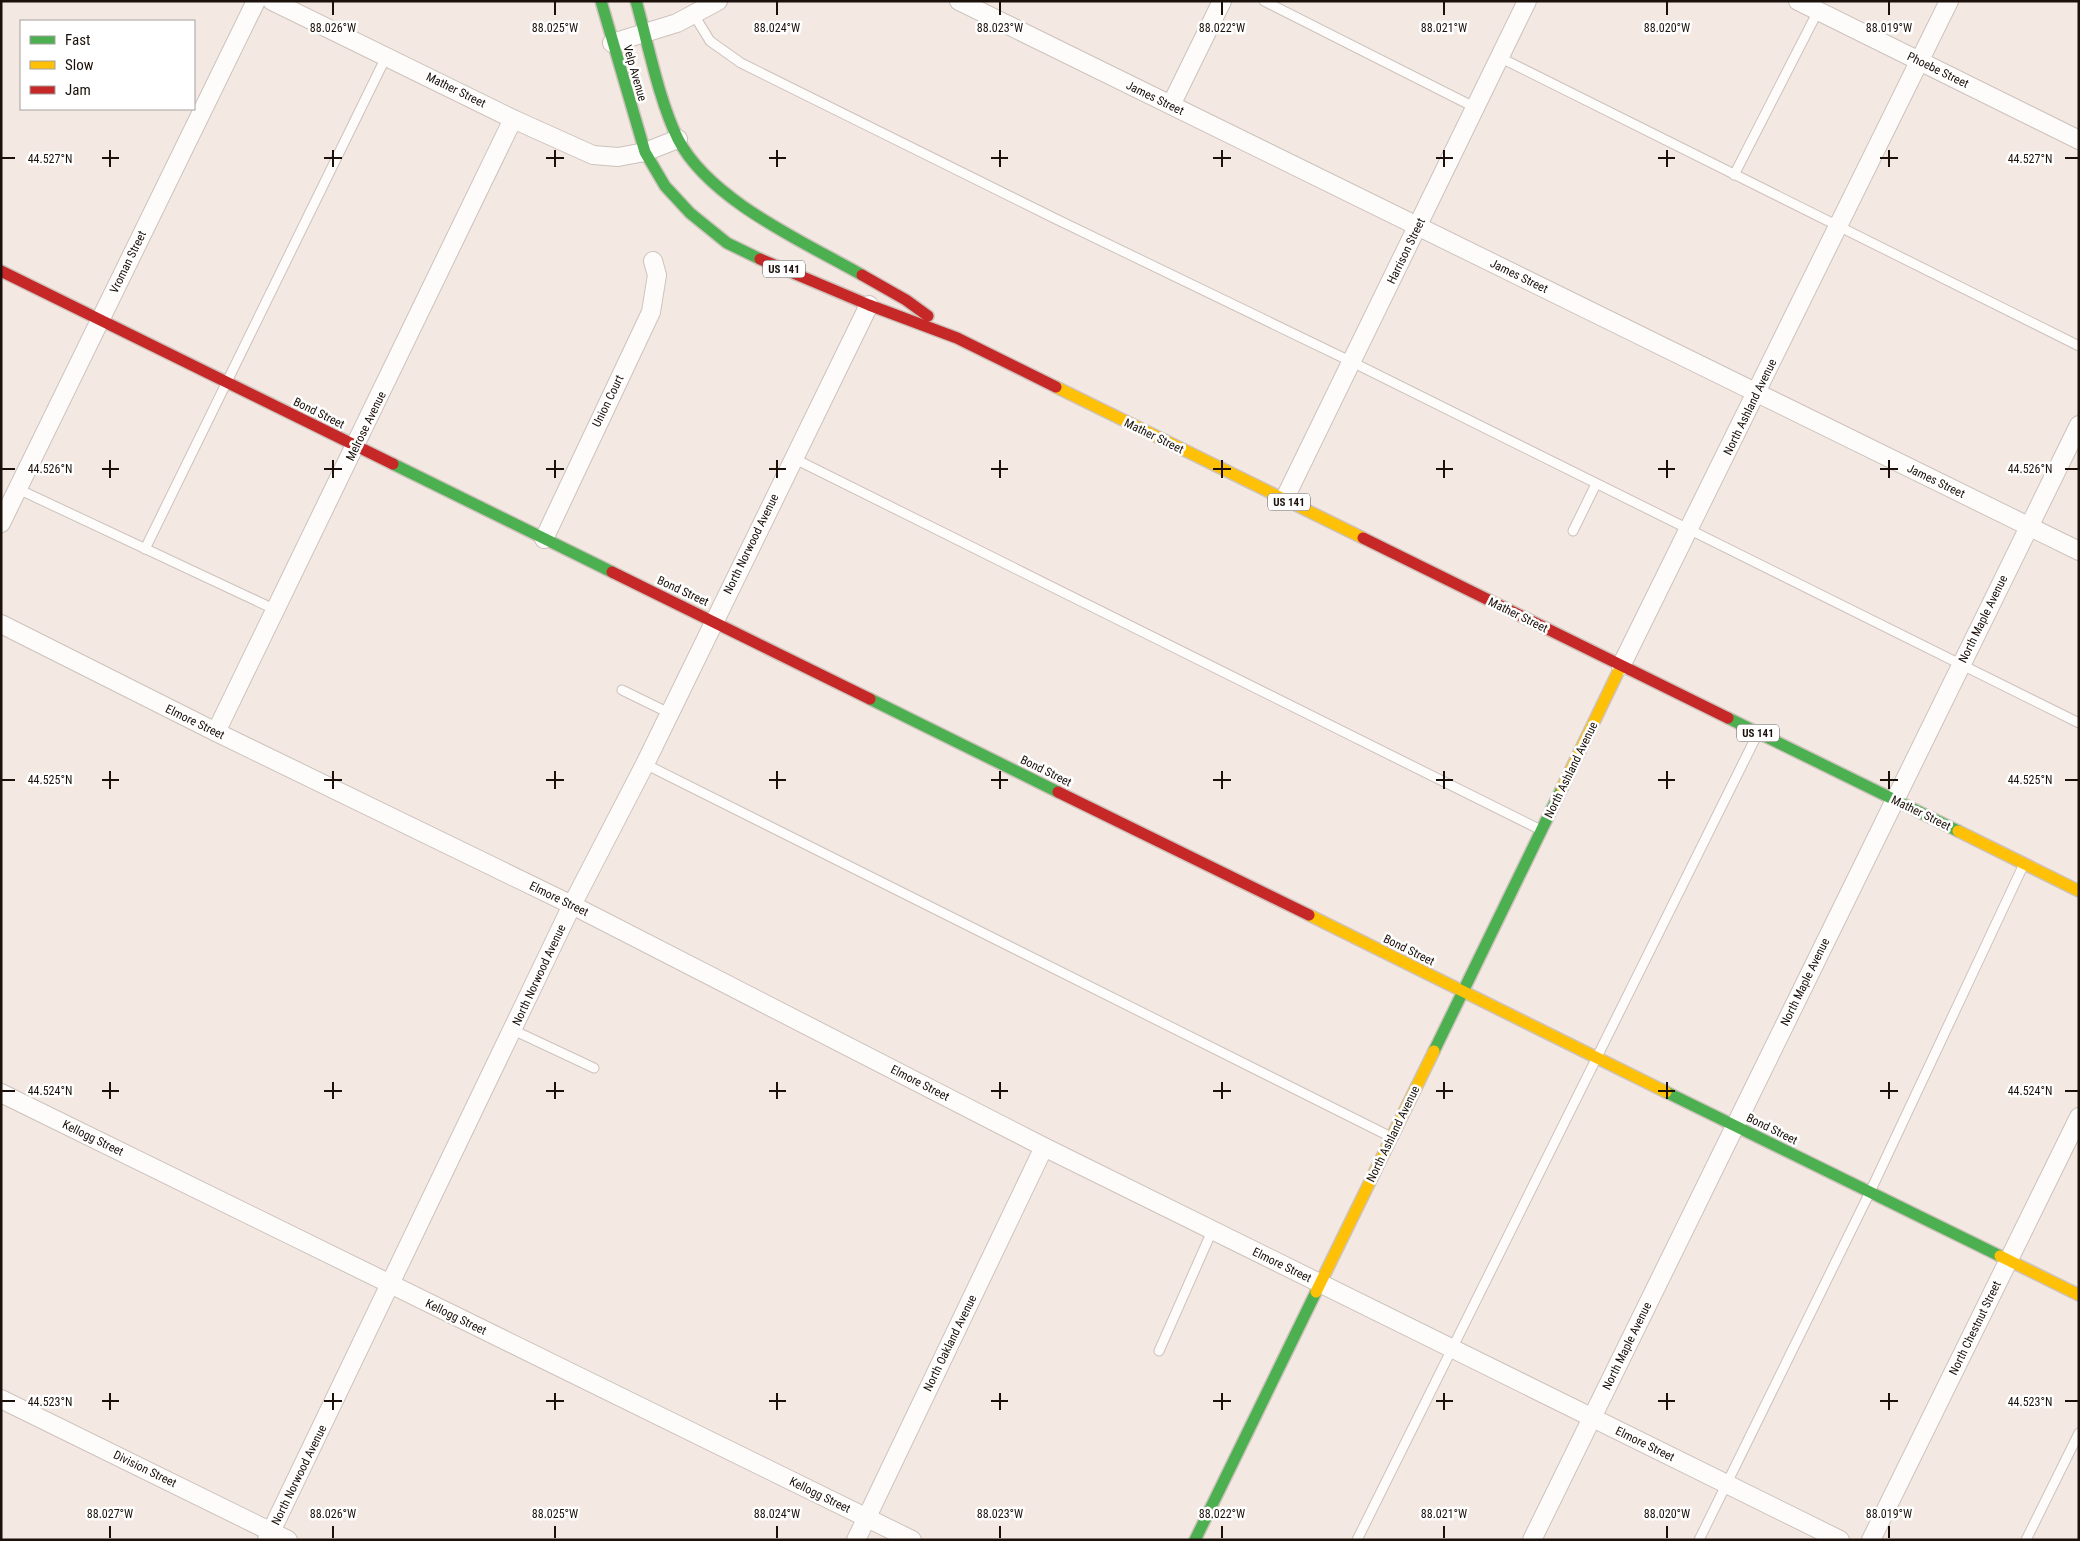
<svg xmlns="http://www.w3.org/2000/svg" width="2080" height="1541" font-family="'Roboto Condensed',sans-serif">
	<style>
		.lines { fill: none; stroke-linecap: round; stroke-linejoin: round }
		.lane-casing { stroke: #cdc2bc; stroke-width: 11 }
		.street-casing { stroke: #cdc2bc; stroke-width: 20 }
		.fast-casing { stroke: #cdc2bc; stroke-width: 14 }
		.slow-casing { stroke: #cdc2bc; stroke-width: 14 }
		.jam-casing { stroke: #cdc2bc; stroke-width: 14 }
		.lane { stroke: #fdfcfb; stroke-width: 9 }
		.street { stroke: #fdfcfb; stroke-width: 18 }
		.fast { stroke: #4caf50; stroke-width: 11 }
		.slow { stroke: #ffc107; stroke-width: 11 }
		.jam { stroke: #c62828; stroke-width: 11 }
		.ticks { fill: none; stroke: #1b110a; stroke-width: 2 }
		.labels { text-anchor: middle; stroke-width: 5; stroke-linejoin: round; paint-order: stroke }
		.shield { fill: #fff; stroke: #5f5854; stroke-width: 1 }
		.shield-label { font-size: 11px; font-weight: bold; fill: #1b110a }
		.street-label { font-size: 12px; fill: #1b110a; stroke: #fff }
		.ticks-label { font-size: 12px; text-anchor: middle; fill: #1b110a; stroke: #fff; stroke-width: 5; stroke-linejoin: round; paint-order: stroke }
	</style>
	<rect width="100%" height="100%" fill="#f4e9e2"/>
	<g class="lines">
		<defs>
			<g id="lane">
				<polyline points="1264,1 1476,108"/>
				<polyline points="694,15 710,41 741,63 1056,219 1352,362 2079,723"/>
				<polyline points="1501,58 2079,346"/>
				<polyline points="1734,175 1818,11"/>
				<polyline points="793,458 1541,830"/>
				<polyline points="18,489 276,610"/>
				<polyline points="1573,531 1596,484"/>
				<polyline points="145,549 386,57"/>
				<polyline points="622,690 669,713"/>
				<polyline points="645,764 1389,1136"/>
				<polyline points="513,1030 594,1068"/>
				<polyline points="1159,1351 1212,1231"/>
				<polyline points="1357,1540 1757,735"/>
				<polyline points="1699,1540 1870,1192 2023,866"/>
				<polyline points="2026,1540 2079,1433"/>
			</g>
			<g id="street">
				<polyline points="272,1 513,119 593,155 618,157 645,152 678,139"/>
				<polyline points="959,1 2079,551"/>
				<polyline points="1798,1 2079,140"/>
				<polyline points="612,43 677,23 718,1"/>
				<polyline points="1171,105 1222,1"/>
				<polyline points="1284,500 1527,1"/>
				<polyline points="1,523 256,1"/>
				<polyline points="544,539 651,312 657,275 653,261"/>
				<polyline points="1,624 216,732 572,905 1044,1147 1840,1540"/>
				<polyline points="1621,666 1949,1"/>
				<polyline points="216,732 513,119"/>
				<polyline points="1,1093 912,1540"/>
				<polyline points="1,1399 288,1540"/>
				<polyline points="267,1540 572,905 645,764 869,305"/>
				<polyline points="856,1540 1044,1147"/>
				<polyline points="1532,1540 2079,425"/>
				<polyline points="1871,1540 2079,1117"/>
			</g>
			<g id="fast">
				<polyline points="601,1 645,152 665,186 690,213 727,243 760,259"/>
				<path d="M 636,1 C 648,43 659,101 678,139 C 709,200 804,242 862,275"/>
				<polyline points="393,464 612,572"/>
				<polyline points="870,699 1058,792"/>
				<polyline points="1728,718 1958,831"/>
				<polyline points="1434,1051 1562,788"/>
				<polyline points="1666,1092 2000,1256"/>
				<polyline points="1195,1540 1316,1292"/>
			</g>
			<g id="slow">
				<polyline points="1056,387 1363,538"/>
				<polyline points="1562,788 1621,666"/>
				<polyline points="1958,831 2079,891"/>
				<polyline points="1309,915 1666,1092"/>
				<polyline points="2000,1256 2079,1295"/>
				<polyline points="1316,1292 1434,1051"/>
			</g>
			<g id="jam">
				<polyline points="760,259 869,305 957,338 1056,387"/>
				<polyline points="1,271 393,464"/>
				<polyline points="862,275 906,300 928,316"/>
				<polyline points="1363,538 1728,718"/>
				<polyline points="612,572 870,699"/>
				<polyline points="1058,792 1309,915"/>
			</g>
		</defs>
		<!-- lane casing -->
		<use href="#lane" class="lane-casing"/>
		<!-- street casing -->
		<use href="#street" class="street-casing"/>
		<!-- fast casing -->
		<use href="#fast" class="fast-casing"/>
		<!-- slow casing -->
		<use href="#slow" class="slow-casing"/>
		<!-- jam casing -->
		<use href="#jam" class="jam-casing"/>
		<!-- lane -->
		<use href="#lane" class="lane"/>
		<!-- street -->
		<use href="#street" class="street"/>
		<!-- fast -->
		<use href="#fast" class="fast"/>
		<!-- slow -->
		<use href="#slow" class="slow"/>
		<!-- jam -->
		<use href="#jam" class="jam"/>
	</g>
	<!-- ticks -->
	<path class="ticks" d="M 333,2 L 333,15M 555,2 L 555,15M 777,2 L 777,15M 1000,2 L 1000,15M 1222,2 L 1222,15M 1444,2 L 1444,15M 1667,2 L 1667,15M 1889,2 L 1889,15M 110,150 L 110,167M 333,150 L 333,167M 555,150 L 555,167M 777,150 L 777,167M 1000,150 L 1000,167M 1222,150 L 1222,167M 1444,150 L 1444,167M 1667,150 L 1667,167M 1889,150 L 1889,167M 2,158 L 15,158M 102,158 L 119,158M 324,158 L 342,158M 546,158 L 564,158M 769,158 L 786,158M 991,158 L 1008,158M 1213,158 L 1231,158M 1436,158 L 1453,158M 1658,158 L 1675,158M 1880,158 L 1898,158M 2065,158 L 2078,158M 110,460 L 110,478M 333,460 L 333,478M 555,460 L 555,478M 777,460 L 777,478M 1000,460 L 1000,478M 1222,460 L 1222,478M 1444,460 L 1444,478M 1667,460 L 1667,478M 1889,460 L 1889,478M 2,469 L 15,469M 102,469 L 119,469M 324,469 L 342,469M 546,469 L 564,469M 769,469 L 786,469M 991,469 L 1008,469M 1213,469 L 1231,469M 1436,469 L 1453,469M 1658,469 L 1675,469M 1880,469 L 1898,469M 2065,469 L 2078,469M 110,771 L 110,789M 333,771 L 333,789M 555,771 L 555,789M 777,771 L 777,789M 1000,771 L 1000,789M 1222,771 L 1222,789M 1444,771 L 1444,789M 1667,771 L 1667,789M 1889,771 L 1889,789M 2,780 L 15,780M 102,780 L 119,780M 324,780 L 342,780M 546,780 L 564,780M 769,780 L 786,780M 991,780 L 1008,780M 1213,780 L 1231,780M 1436,780 L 1453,780M 1658,780 L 1675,780M 1880,780 L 1898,780M 2065,780 L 2078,780M 110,1082 L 110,1099M 333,1082 L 333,1099M 555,1082 L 555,1099M 777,1082 L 777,1099M 1000,1082 L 1000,1099M 1222,1082 L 1222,1099M 1444,1082 L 1444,1099M 1667,1082 L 1667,1099M 1889,1082 L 1889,1099M 2,1091 L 15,1091M 102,1091 L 119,1091M 324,1091 L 342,1091M 546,1091 L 564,1091M 769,1091 L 786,1091M 991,1091 L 1008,1091M 1213,1091 L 1231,1091M 1436,1091 L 1453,1091M 1658,1091 L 1675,1091M 1880,1091 L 1898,1091M 2065,1091 L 2078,1091M 110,1393 L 110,1410M 333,1393 L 333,1410M 555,1393 L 555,1410M 777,1393 L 777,1410M 1000,1393 L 1000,1410M 1222,1393 L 1222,1410M 1444,1393 L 1444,1410M 1667,1393 L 1667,1410M 1889,1393 L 1889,1410M 2,1401 L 15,1401M 102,1401 L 119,1401M 324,1401 L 342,1401M 546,1401 L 564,1401M 769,1401 L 786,1401M 991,1401 L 1008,1401M 1213,1401 L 1231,1401M 1436,1401 L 1453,1401M 1658,1401 L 1675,1401M 1880,1401 L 1898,1401M 2065,1401 L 2078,1401M 110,1526 L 110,1538M 333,1526 L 333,1538M 555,1526 L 555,1538M 777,1526 L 777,1538M 1000,1526 L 1000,1538M 1222,1526 L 1222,1538M 1444,1526 L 1444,1538M 1667,1526 L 1667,1538M 1889,1526 L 1889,1538"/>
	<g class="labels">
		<!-- shield labels -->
		<g class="shield">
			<rect x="763" y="260.5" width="42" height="17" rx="4"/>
			<rect x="1268" y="493.5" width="42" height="17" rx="4"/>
			<rect x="1737" y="724.5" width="42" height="17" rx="4"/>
		</g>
		<g class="shield-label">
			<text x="784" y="273">US 141</text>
			<text x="1289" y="506">US 141</text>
			<text x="1758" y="737">US 141</text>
		</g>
		<!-- street labels -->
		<g class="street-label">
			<text transform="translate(1938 70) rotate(26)" y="4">Phoebe Street</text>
			<text transform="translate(635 73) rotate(74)" y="4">Velp Avenue</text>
			<text transform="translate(456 90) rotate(26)" y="4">Mather Street</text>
			<text transform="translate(1155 98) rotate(26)" y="4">James Street</text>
			<text transform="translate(1406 251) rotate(-64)" y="4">Harrison Street</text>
			<text transform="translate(128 262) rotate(-64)" y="4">Vroman Street</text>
			<text transform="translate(1519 276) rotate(26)" y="4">James Street</text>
			<text transform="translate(608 401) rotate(-64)" y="4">Union Court</text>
			<text transform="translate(1750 407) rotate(-64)" y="4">North Ashland Avenue</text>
			<text transform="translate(319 413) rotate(26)" y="4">Bond Street</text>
			<text transform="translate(366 426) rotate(-64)" y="4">Melrose Avenue</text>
			<text transform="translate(1154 436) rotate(26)" y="4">Mather Street</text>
			<text transform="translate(1936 481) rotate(26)" y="4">James Street</text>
			<text transform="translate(751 544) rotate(-64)" y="4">North Norwood Avenue</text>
			<text transform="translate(683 591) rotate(25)" y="4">Bond Street</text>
			<text transform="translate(1518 615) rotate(26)" y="4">Mather Street</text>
			<text transform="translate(1983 619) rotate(-64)" y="4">North Maple Avenue</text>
			<text transform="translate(195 722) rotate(26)" y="4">Elmore Street</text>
			<text transform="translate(1571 770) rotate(-64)" y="4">North Ashland Avenue</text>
			<text transform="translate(1046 771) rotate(26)" y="4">Bond Street</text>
			<text transform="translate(1921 813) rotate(26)" y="4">Mather Street</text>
			<text transform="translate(559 899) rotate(26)" y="4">Elmore Street</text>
			<text transform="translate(1409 950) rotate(26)" y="4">Bond Street</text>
			<text transform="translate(539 975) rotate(-65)" y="4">North Norwood Avenue</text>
			<text transform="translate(1805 982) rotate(-64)" y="4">North Maple Avenue</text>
			<text transform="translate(920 1083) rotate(27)" y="4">Elmore Street</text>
			<text transform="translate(1772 1129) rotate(26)" y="4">Bond Street</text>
			<text transform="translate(1393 1134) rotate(-64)" y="4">North Ashland Avenue</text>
			<text transform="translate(93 1138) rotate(26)" y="4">Kellogg Street</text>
			<text transform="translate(1282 1265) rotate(26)" y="4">Elmore Street</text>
			<text transform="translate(456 1317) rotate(26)" y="4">Kellogg Street</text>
			<text transform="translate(1975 1328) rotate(-64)" y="4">North Chestnut Street</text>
			<text transform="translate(950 1343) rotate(-64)" y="4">North Oakland Avenue</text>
			<text transform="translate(1627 1346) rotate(-64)" y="4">North Maple Avenue</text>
			<text transform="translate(1645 1444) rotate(26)" y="4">Elmore Street</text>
			<text transform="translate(145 1469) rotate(26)" y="4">Division Street</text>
			<text transform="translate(299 1475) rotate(-64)" y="4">North Norwood Avenue</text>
			<text transform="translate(820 1495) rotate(26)" y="4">Kellogg Street</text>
		</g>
	</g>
	<g class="ticks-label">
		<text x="333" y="32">88.026°W</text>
		<text x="555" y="32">88.025°W</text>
		<text x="777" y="32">88.024°W</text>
		<text x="1000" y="32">88.023°W</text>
		<text x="1222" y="32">88.022°W</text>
		<text x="1444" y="32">88.021°W</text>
		<text x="1667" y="32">88.020°W</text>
		<text x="1889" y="32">88.019°W</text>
		<text x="50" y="163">44.527°N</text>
		<text x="2030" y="163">44.527°N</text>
		<text x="50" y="473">44.526°N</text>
		<text x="2030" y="473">44.526°N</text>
		<text x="50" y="784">44.525°N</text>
		<text x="2030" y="784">44.525°N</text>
		<text x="50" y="1095">44.524°N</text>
		<text x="2030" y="1095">44.524°N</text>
		<text x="50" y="1406">44.523°N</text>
		<text x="2030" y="1406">44.523°N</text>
		<text x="110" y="1518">88.027°W</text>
		<text x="333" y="1518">88.026°W</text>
		<text x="555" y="1518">88.025°W</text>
		<text x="777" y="1518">88.024°W</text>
		<text x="1000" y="1518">88.023°W</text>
		<text x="1222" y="1518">88.022°W</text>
		<text x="1444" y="1518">88.021°W</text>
		<text x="1667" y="1518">88.020°W</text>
		<text x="1889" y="1518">88.019°W</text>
	</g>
	<!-- border -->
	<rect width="2080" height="1541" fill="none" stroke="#1b110a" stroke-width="5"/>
	<!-- legend -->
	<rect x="20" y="20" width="175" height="90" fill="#ffffff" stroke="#a4a09d"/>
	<rect x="30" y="36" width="25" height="8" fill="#4caf50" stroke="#a4a09d"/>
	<text x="65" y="45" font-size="15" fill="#1b110a">Fast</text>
	<rect x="30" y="61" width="25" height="8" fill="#ffc107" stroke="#a4a09d"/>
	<text x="65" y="70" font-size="15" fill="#1b110a">Slow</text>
	<rect x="30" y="86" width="25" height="8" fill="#c62828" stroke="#a4a09d"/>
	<text x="65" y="95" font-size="15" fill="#1b110a">Jam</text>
</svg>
